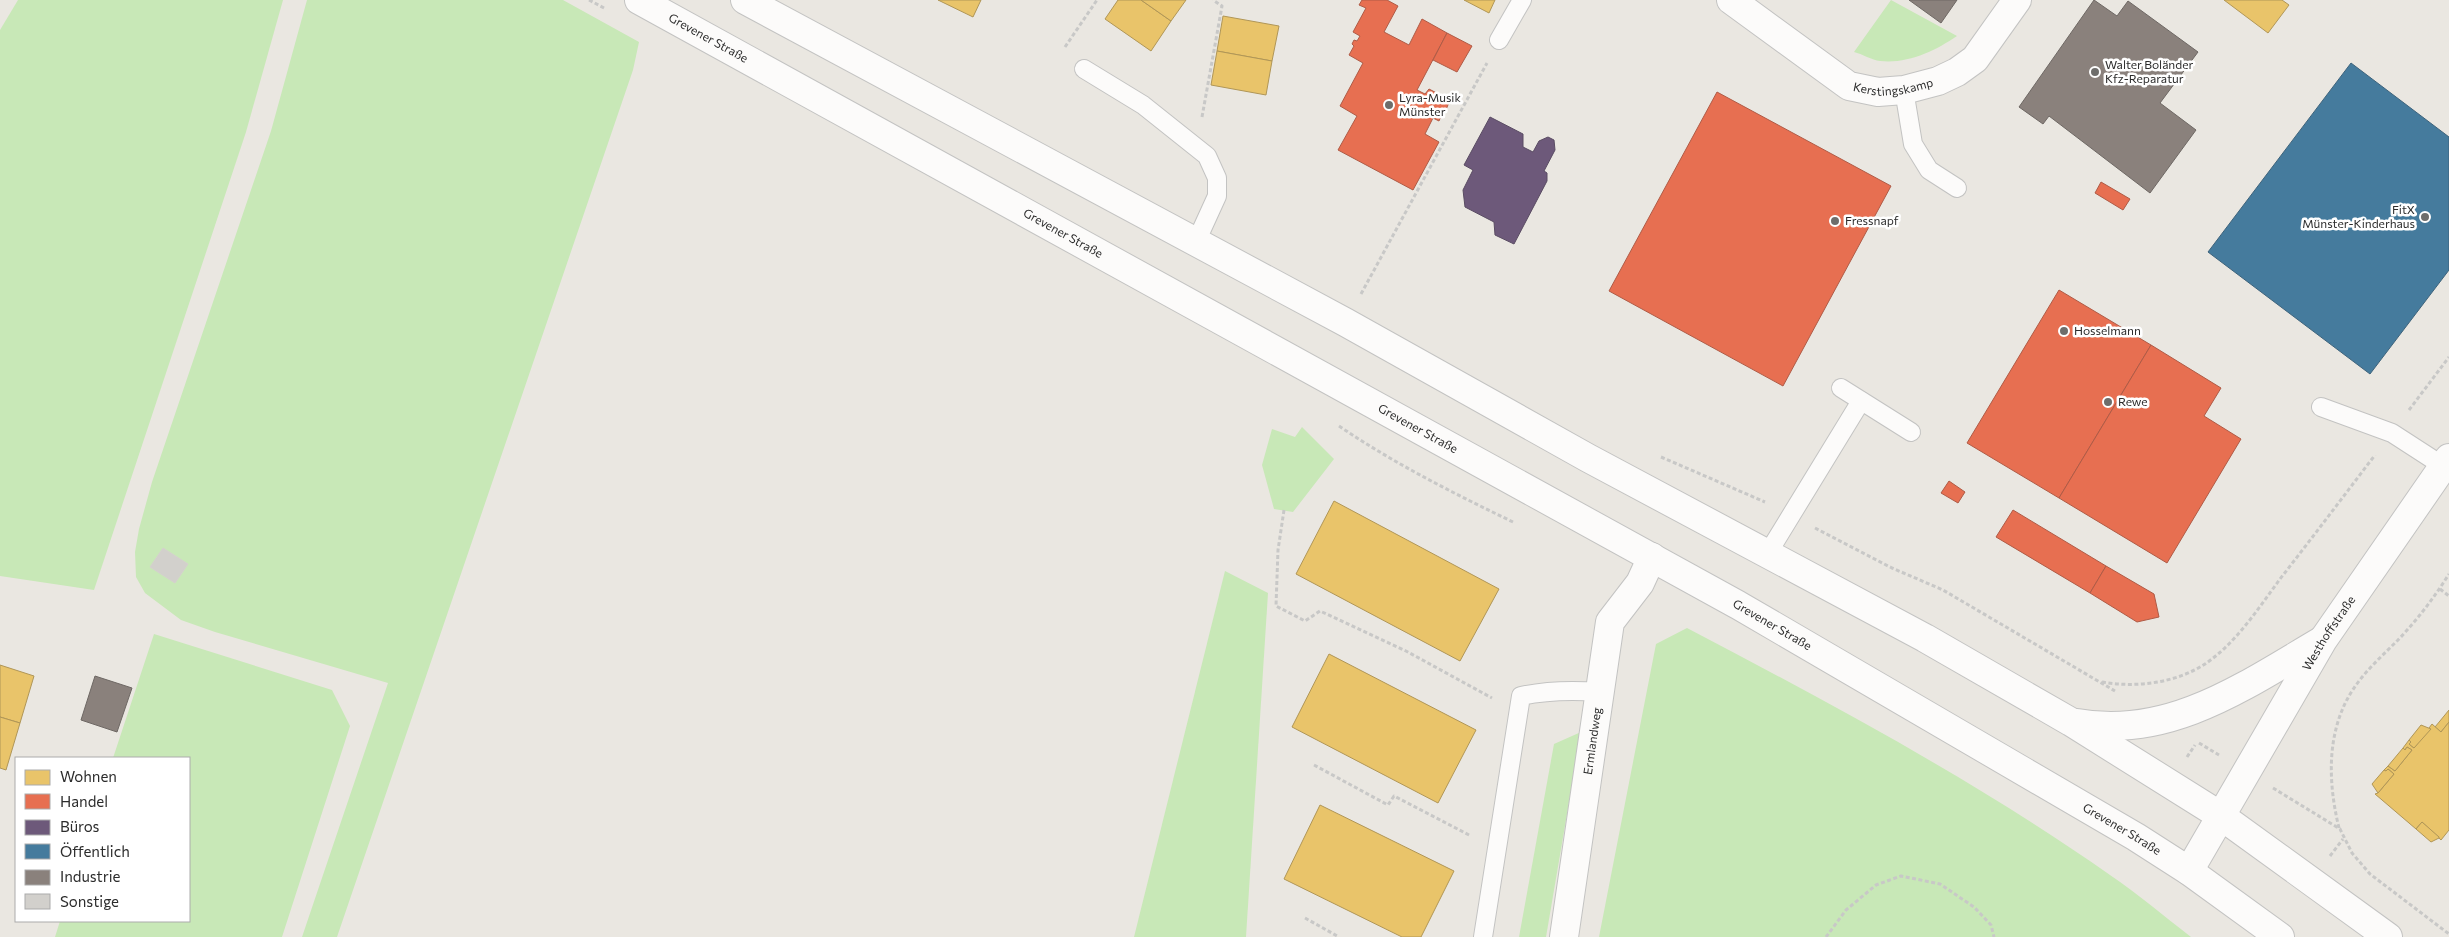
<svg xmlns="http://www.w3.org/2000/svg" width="2449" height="937" font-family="Commissioner,sans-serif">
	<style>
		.green { fill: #c8e8b7 }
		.homes { fill: #e9c46a; stroke: #b09657 }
		.shops { fill: #e76f51; stroke: #af5b46 }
		.offices { fill: #6d597a; stroke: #5a4c63 }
		.public { fill: #457b9d; stroke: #3e637b }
		.industry { fill: #8a817c; stroke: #6e6864 }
		.building { fill: #d2d0cc; stroke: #d5d2cd }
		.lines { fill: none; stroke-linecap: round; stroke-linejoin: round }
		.lane-casing { stroke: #c3c3c2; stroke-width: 20 }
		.street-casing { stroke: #c3c3c2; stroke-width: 30 }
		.secondary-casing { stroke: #c3c3c2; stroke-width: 30 }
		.path { stroke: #c8c8c7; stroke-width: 3; stroke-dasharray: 4 2.5; stroke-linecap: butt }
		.lane { stroke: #fcfbfa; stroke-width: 18 }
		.street { stroke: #fcfbfa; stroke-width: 28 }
		.secondary { stroke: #fcfbfa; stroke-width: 28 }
		.poi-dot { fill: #6e6d6b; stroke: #fff; stroke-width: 2 }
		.labels { text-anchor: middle; stroke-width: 5; stroke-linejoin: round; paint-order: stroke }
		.street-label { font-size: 12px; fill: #2c2c2c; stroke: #fff }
		.poi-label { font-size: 12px; fill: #2c2c2c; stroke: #fff; text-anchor: start }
	</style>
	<rect width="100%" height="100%" fill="#eae7e1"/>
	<!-- green -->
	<g class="green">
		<polygon points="18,0 283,0 246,132 94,590 0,576 0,30"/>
		<polygon points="307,0 563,0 639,42 633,70 337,937 302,937 388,683 215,632 181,620 145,593 136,577 135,552 139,529 152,482 271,131"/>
		<path d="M 1891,0 L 1957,36 C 1935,51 1908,64 1880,61 C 1872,60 1862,54 1854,52 Z"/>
		<polygon points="1302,427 1334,459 1293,512 1274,509 1262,465 1272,429 1295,437"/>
		<polygon points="1225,571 1268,593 1246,937 1134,937"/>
		<path d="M 1687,628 C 1832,704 1976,781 2110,875 C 2138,894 2164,916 2191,937 L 1599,937 L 1656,644 Z"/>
		<polygon points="154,634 332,690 350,726 282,937 55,937 60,921 189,921 189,758 113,758"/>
		<polygon points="1581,732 1546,937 1519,937 1554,744"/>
	</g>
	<!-- homes -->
	<g class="homes">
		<polygon points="938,0 981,0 973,17"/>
		<polygon points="1118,0 1141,0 1171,21 1151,51 1105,19"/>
		<polygon points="1141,0 1186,0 1171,21"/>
		<polygon points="1464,0 1495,0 1489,13"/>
		<polygon points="2224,0 2282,0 2289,5 2268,33"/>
		<polygon points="1223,16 1279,26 1272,61 1217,51"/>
		<polygon points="1217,51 1272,61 1266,95 1211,85"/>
		<polygon points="1334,501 1499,589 1460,661 1296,574"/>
		<polygon points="1329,654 1476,730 1438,803 1292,727"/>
		<polygon points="0,665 34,676 20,723 0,717"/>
		<polygon points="2449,710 2449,722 2441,732 2435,727"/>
		<polygon points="0,717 20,723 6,770 0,768"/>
		<polygon points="2449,722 2449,830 2441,840 2422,822 2416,829 2375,794 2378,793 2394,774 2388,769 2386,771 2384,770 2388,766 2395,771 2412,750 2407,747 2405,750 2403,748 2409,740 2411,742 2409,744 2414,748 2432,724 2441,732"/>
		<polygon points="2421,725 2431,729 2414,748 2409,744 2411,742 2409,740"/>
		<polygon points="2407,747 2412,750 2395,771 2388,766 2403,748 2405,750"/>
		<polygon points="2388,769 2394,774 2378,793 2372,784 2384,770 2386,771"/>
		<polygon points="1320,805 1454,871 1421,937 1402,937 1284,879"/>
		<polygon points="2422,822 2439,837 2439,838 2431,842 2416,829"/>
	</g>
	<!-- shops -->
	<g class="shops">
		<polygon points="1362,0 1387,0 1398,6 1384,32 1409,45 1422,19 1447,33 1417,90 1425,94 1429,89 1450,100 1443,117 1441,116 1439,121 1433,118 1425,134 1439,142 1413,190 1338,150 1357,116 1340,106 1363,63 1349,55 1354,46 1352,44 1354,40 1357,41 1360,36 1353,32 1366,8 1359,5"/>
		<polygon points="1447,33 1472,46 1457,72 1433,60"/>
		<polygon points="1717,92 1891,186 1783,386 1609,291"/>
		<polygon points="2101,182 2130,199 2123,210 2095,193"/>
		<polygon points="2059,290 2151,345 2059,498 1967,443"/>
		<polygon points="2151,345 2221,388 2204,416 2241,439 2167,563 2059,498"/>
		<polygon points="1949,481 1965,492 1958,503 1941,493"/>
		<polygon points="2013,510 2106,566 2090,593 1996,537"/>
		<polygon points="2106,566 2154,594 2159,617 2137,622 2090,593"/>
	</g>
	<!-- offices -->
	<polygon class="offices" points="1490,117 1523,134 1523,147 1533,152 1539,141 1548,137 1554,140 1555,150 1544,171 1547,173 1547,181 1514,244 1495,235 1494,222 1465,207 1463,190 1473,170 1464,165"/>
	<!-- public -->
	<polygon class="public" points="2351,63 2449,137 2449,270 2370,374 2208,252"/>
	<!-- industry -->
	<g class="industry">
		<polygon points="1909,0 1957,0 1941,23"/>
		<polygon points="2094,0 2117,16 2128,1 2198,52 2160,103 2196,130 2150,193 2049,116 2043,124 2019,107"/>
		<polygon points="95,676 132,688 117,732 81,720"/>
	</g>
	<!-- building -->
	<polygon class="building" points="163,548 188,564 175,583 150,567"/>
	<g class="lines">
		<defs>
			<g id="lane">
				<polyline points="1499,40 1522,0"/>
				<polyline points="1084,69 1143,105 1207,156 1217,178 1217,196 1196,242"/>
				<polyline points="1904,90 1913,144 1929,170 1957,188"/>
				<polyline points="1841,388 1911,432"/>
				<polyline points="2321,407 2392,433 2443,466"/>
				<polyline points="1768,553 1861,401"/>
				<path d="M 1483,937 L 1521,696 C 1548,690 1573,690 1600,692"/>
			</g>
			<g id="street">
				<path id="s1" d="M 1731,0 L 1849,86 L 1878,92 L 1904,90 L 1938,81 L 1957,72 L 1975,59 L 2017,0"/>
				<path id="s2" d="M 1564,937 L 1610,622 L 1640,583 L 1652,557"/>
			</g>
			<g id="secondary">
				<path id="s3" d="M 639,0 L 1738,605 L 2136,837 L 2189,871 L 2280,937"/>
				<polyline points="745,0 1345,322 1588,458 1925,638 2071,722 2221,816 2388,937"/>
				<path d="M 2077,723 C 2169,740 2246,685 2321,641"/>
				<path id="s4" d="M 2189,871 L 2323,640 L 2449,458"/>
			</g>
		</defs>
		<!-- lane casing -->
		<use href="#lane" class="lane-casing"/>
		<!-- street casing -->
		<use href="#street" class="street-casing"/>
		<!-- secondary casing -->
		<use href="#secondary" class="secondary-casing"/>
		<!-- path -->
		<g class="path">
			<polyline points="589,0 606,9"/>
			<polyline points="1065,47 1097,0"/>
			<polyline points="1202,117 1222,6 1213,0"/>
			<polyline points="1361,294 1487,63"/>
			<polyline points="2409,410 2449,357"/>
			<path d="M 1339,426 C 1395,464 1453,493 1513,522"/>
			<polyline points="1661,457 1765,502"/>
			<polyline points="1284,510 1278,550 1276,606 1305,621 1320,611 1406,651 1492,698"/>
			<polyline points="1815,528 1892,568 1943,590 2115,691"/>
			<polyline points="2440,589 2449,596"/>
			<path d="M 2102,682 C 2136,688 2176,683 2205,664 C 2236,643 2258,609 2280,579 C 2312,538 2343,497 2375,455"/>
			<polyline points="2199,743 2219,755"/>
			<polyline points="2187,757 2195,745"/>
			<polyline points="1314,765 1388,805 1394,796 1471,836"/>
			<polyline points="2273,788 2340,829 2352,853 2370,874 2449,934"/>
			<path d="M 2339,828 C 2328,783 2326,732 2352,691 C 2364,672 2382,656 2398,640 C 2417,620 2434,598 2449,574"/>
			<polyline points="2330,856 2343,839"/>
			<polyline points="1305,918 1339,937"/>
			<polyline points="1826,937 1846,910 1876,885 1901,876 1940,884 1974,907 1991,925 1994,937"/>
		</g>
		<!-- lane -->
		<use href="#lane" class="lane"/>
		<!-- street -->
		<use href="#street" class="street"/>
		<!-- secondary -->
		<use href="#secondary" class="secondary"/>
	</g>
	<!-- markers -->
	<g class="poi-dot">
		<circle cx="2095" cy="72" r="5"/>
		<circle cx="1389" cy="105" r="5"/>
		<circle cx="2425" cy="217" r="5"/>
		<circle cx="1835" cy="221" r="5"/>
		<circle cx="2064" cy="331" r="5"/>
		<circle cx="2108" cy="402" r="5"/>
	</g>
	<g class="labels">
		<!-- street labels -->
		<g class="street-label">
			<text dy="4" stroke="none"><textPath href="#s3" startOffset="79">Grevener Straße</textPath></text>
			<text dy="4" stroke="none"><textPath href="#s1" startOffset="191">Kerstingskamp</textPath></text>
			<text dy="4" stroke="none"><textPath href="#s3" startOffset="484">Grevener Straße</textPath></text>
			<text dy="4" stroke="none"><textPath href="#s3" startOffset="889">Grevener Straße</textPath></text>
			<text dy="4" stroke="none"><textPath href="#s3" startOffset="1294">Grevener Straße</textPath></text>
			<text dy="4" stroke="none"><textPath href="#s4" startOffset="276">Westhoffstraße</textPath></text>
			<text dy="4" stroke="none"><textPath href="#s2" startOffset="198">Ermlandweg</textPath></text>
			<text dy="4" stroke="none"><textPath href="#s3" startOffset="1699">Grevener Straße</textPath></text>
		</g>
		<!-- poi labels -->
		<g class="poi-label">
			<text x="2105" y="69">Walter Boländer<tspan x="2105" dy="14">Kfz-Reparatur</tspan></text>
			<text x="1399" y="102">Lyra-Musik<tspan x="1399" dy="14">Münster</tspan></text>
			<text x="2415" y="214" text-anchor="end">FitX<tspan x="2415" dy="14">Münster-Kinderhaus</tspan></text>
			<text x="1845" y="225">Fressnapf</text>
			<text x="2074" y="335">Hosselmann</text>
			<text x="2118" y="406">Rewe</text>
		</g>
	</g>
	<!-- legend -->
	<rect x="15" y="757" width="175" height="165" fill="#ffffff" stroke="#ababab"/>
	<rect x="25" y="770" width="25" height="15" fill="#e9c46a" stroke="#ababab"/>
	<text x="60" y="782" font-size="15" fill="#2c2c2c">Wohnen</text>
	<rect x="25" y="794" width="25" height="15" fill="#e76f51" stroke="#ababab"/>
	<text x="60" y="807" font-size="15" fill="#2c2c2c">Handel</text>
	<rect x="25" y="820" width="25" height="15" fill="#6d597a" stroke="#ababab"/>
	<text x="60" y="832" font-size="15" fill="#2c2c2c">Büros</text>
	<rect x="25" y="844" width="25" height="15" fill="#457b9d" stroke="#ababab"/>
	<text x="60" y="857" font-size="15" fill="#2c2c2c">Öffentlich</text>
	<rect x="25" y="870" width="25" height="15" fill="#8a817c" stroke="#ababab"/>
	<text x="60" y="882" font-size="15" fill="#2c2c2c">Industrie</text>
	<rect x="25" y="894" width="25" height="15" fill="#d2d0cc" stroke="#ababab"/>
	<text x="60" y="907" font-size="15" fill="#2c2c2c">Sonstige</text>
</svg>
